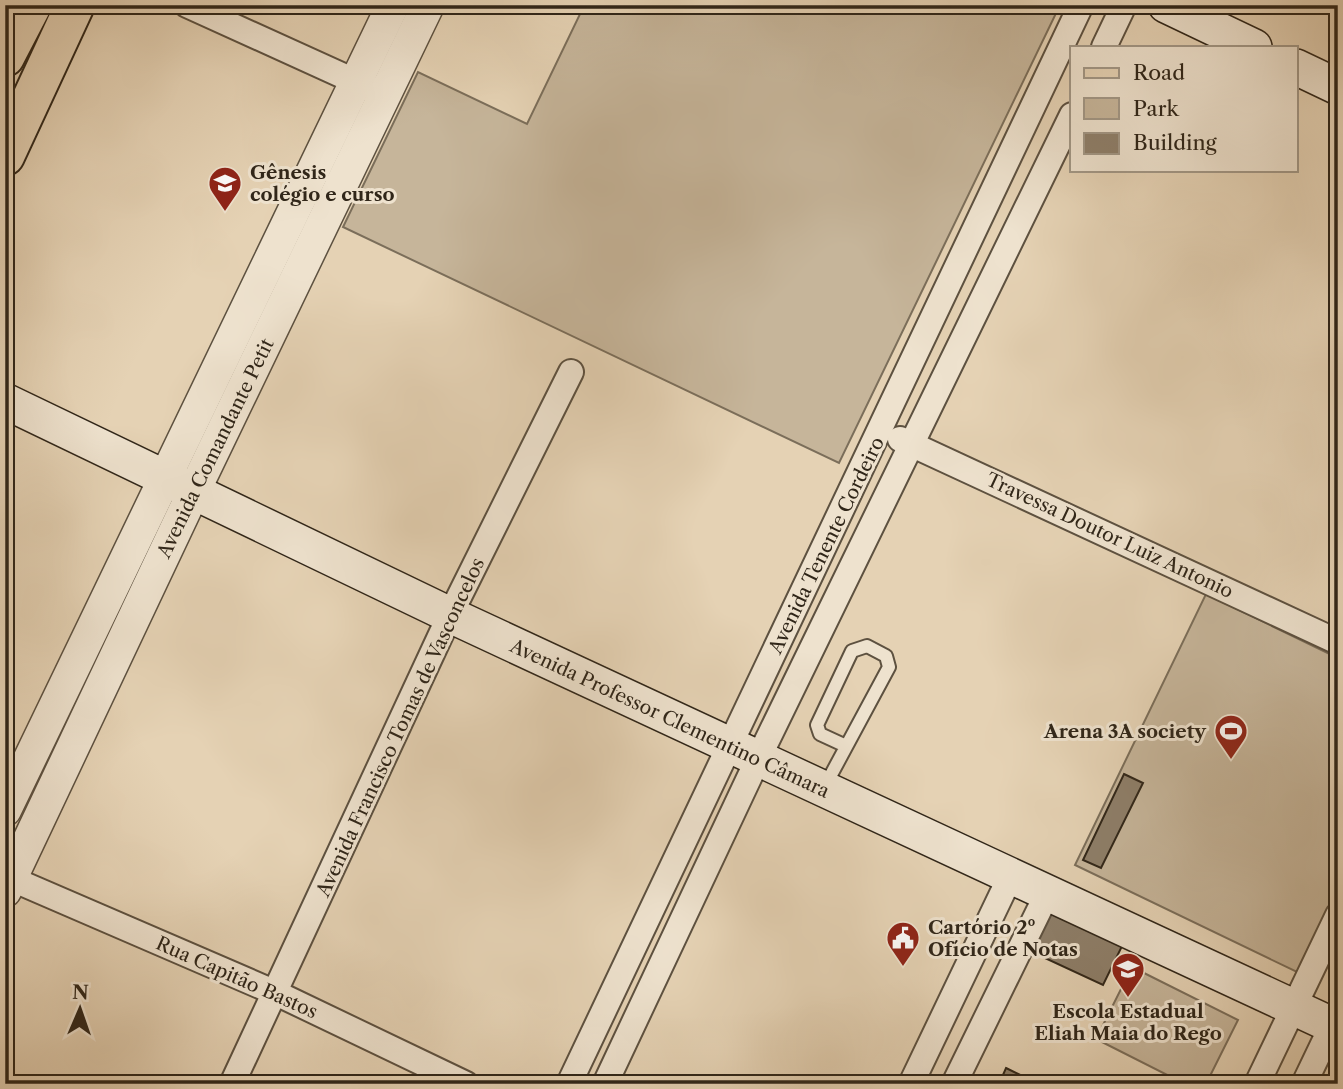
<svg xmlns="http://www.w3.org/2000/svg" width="1343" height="1089" font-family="'Libre Caslon Text',serif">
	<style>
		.green { fill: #c6b59a; stroke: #7b6e5a; stroke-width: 2 }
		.building { fill: #8e7f6a; stroke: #302619; stroke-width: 2 }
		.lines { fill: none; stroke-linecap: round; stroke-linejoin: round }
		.service-casing { stroke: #5d5140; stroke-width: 16 }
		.minor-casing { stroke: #5d5140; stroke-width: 28 }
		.tertiary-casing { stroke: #5d5140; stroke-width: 35 }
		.secondary-casing { stroke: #302619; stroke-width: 38 }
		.primary-casing { stroke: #302619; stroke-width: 42 }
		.service { stroke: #eee2ce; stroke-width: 12 }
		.minor { stroke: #eee2ce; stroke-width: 24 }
		.tertiary { stroke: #eee2ce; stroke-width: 32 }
		.secondary { stroke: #eee2ce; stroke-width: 35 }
		.primary { stroke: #e5d2b4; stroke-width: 38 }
		.labels { text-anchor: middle; stroke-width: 6; stroke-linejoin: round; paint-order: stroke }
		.poi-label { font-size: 19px; font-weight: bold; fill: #302619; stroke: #eee2ce; text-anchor: start }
		.street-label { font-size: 19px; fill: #302619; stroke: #eee2ce }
	</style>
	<rect width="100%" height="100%" fill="#e5d2b4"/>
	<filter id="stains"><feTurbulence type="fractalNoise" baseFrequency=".00286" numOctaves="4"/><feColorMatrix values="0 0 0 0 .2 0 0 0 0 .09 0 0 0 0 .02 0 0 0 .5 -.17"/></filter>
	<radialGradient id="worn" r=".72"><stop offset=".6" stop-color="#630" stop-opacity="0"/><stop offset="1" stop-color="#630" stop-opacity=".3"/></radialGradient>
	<!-- green -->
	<g class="green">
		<polygon points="573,5 1060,5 839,463 343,227 418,72 527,124 582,10"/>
		<polygon points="1206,594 1338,658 1338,889 1297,972 1075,865"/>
		<polygon points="1132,967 1238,1020 1206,1084 1185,1084 1096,1039"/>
	</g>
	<!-- building -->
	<g class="building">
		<polygon points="1124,774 1143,783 1101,868 1083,860"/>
		<polygon points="1057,901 1125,940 1103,985 1032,952"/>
		<polygon points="1006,1068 1039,1084 999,1084"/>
	</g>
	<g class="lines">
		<defs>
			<polyline id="service" points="825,786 889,667 886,656 867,646 852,651 817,725 820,734 846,746"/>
			<g id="minor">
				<polyline points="187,5 372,89"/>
				<polyline points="1104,47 1124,5"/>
				<polyline points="900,439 1338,642"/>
				<polyline points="5,876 276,993 466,1084"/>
				<polyline points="232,1084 450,615 571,372"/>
				<polyline points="569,1084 1081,5"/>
				<polyline points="605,1084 758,759 1072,115"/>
				<polyline points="911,1084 1011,875"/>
				<polyline points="954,1084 1048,892"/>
				<polyline points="1257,1084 1338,915"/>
				<polyline points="1304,1084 1338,1013"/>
			</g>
			<g id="tertiary">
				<polyline points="5,810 393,5"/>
				<polyline points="5,891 194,491 428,5"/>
			</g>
			<g id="secondary">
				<polyline points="1166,5 1254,47"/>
				<polyline points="1296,67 1338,87"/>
				<polyline points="5,401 450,615 1338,1028"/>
			</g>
			<g id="primary">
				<polyline points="5,57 32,5"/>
				<polyline points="5,156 75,5"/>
			</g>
		</defs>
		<!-- service casing -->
		<use href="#service" class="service-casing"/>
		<!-- minor casing -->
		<use href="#minor" class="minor-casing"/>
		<!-- tertiary casing -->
		<use href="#tertiary" class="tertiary-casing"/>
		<!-- secondary casing -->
		<use href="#secondary" class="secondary-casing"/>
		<!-- primary casing -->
		<use href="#primary" class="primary-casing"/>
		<!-- service -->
		<use href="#service" class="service"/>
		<!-- minor -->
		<use href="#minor" class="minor"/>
		<!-- tertiary -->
		<use href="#tertiary" class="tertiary"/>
		<!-- secondary -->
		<use href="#secondary" class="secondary"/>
		<!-- primary -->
		<use href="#primary" class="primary"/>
	</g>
	<!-- icons -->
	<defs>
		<symbol id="school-pin" viewBox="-11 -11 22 30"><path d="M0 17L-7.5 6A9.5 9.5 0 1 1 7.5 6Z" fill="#8f2418" stroke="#eee2ce"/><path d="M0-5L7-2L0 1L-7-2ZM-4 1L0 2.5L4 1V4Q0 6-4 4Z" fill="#fff"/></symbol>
		<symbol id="stadium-pin" viewBox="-11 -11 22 30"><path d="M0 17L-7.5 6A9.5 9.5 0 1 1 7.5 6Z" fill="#8f2418" stroke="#eee2ce"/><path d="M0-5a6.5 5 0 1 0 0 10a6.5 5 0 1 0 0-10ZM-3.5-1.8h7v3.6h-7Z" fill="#fff"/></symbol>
		<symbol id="civic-pin" viewBox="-11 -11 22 30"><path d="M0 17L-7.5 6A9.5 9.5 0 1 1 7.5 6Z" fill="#8f2418" stroke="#eee2ce"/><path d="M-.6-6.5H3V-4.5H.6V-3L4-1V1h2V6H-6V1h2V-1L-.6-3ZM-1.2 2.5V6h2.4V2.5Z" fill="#fff"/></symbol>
	</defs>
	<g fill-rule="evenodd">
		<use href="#school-pin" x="206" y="164" width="38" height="52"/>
		<use href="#stadium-pin" x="1212" y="712" width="38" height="52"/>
		<use href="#civic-pin" x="884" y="919" width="38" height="52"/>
		<use href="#school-pin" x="1109" y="950" width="38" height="52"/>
	</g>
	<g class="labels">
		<!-- poi labels -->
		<g class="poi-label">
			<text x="250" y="179">Gênesis<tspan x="250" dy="22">colégio e curso</tspan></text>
			<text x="1206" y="738" text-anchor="end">Arena 3A society</text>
			<text x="928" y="934">Cartório 2º<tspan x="928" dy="22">Ofício de Notas</tspan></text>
			<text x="1128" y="1018" text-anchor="middle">Escola Estadual<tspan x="1128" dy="22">Eliah Maia do Rego</tspan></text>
		</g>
		<!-- street labels -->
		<g class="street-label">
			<text transform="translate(215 448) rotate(-64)" y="7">Avenida Comandante Petit</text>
			<text transform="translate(1110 535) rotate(25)" y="7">Travessa Doutor Luiz Antonio</text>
			<text transform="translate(826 545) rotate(-64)" y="7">Avenida Tenente Cordeiro</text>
			<text transform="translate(670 718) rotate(25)" y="7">Avenida Professor Clementino Câmara</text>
			<text transform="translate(400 727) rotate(-65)" y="7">Avenida Francisco Tomas de Vasconcelos</text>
			<text transform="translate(237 977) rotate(24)" y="7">Rua Capitão Bastos</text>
		</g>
	</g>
	<!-- margin -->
	<rect width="1343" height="1089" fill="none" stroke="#e5d2b4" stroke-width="28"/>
	<rect x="7" y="7" width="1329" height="1075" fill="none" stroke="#302619" stroke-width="3.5"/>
	<rect x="14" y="14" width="1315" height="1061" fill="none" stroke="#302619" stroke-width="2"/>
	<!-- legend -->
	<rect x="1070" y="46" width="228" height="126" fill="#eee2ce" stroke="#a29786" stroke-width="2"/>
	<rect x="1084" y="68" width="35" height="10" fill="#e5d2b4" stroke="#a29786" stroke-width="2"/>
	<text x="1133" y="80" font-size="21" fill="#302619">Road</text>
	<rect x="1084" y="98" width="35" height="21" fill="#c6b59a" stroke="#a29786" stroke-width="2"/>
	<text x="1133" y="116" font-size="21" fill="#302619">Park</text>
	<rect x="1084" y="133" width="35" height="21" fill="#8e7f6a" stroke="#a29786" stroke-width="2"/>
	<text x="1133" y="150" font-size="21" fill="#302619">Building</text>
	<!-- north arrow -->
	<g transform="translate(80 1009) rotate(2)" stroke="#eee2ce" stroke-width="5" paint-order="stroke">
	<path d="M0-5L12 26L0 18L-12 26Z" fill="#302619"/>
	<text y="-10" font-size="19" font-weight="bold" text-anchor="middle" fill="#302619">N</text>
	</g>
	<rect width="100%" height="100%" filter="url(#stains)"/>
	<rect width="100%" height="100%" fill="url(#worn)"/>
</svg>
